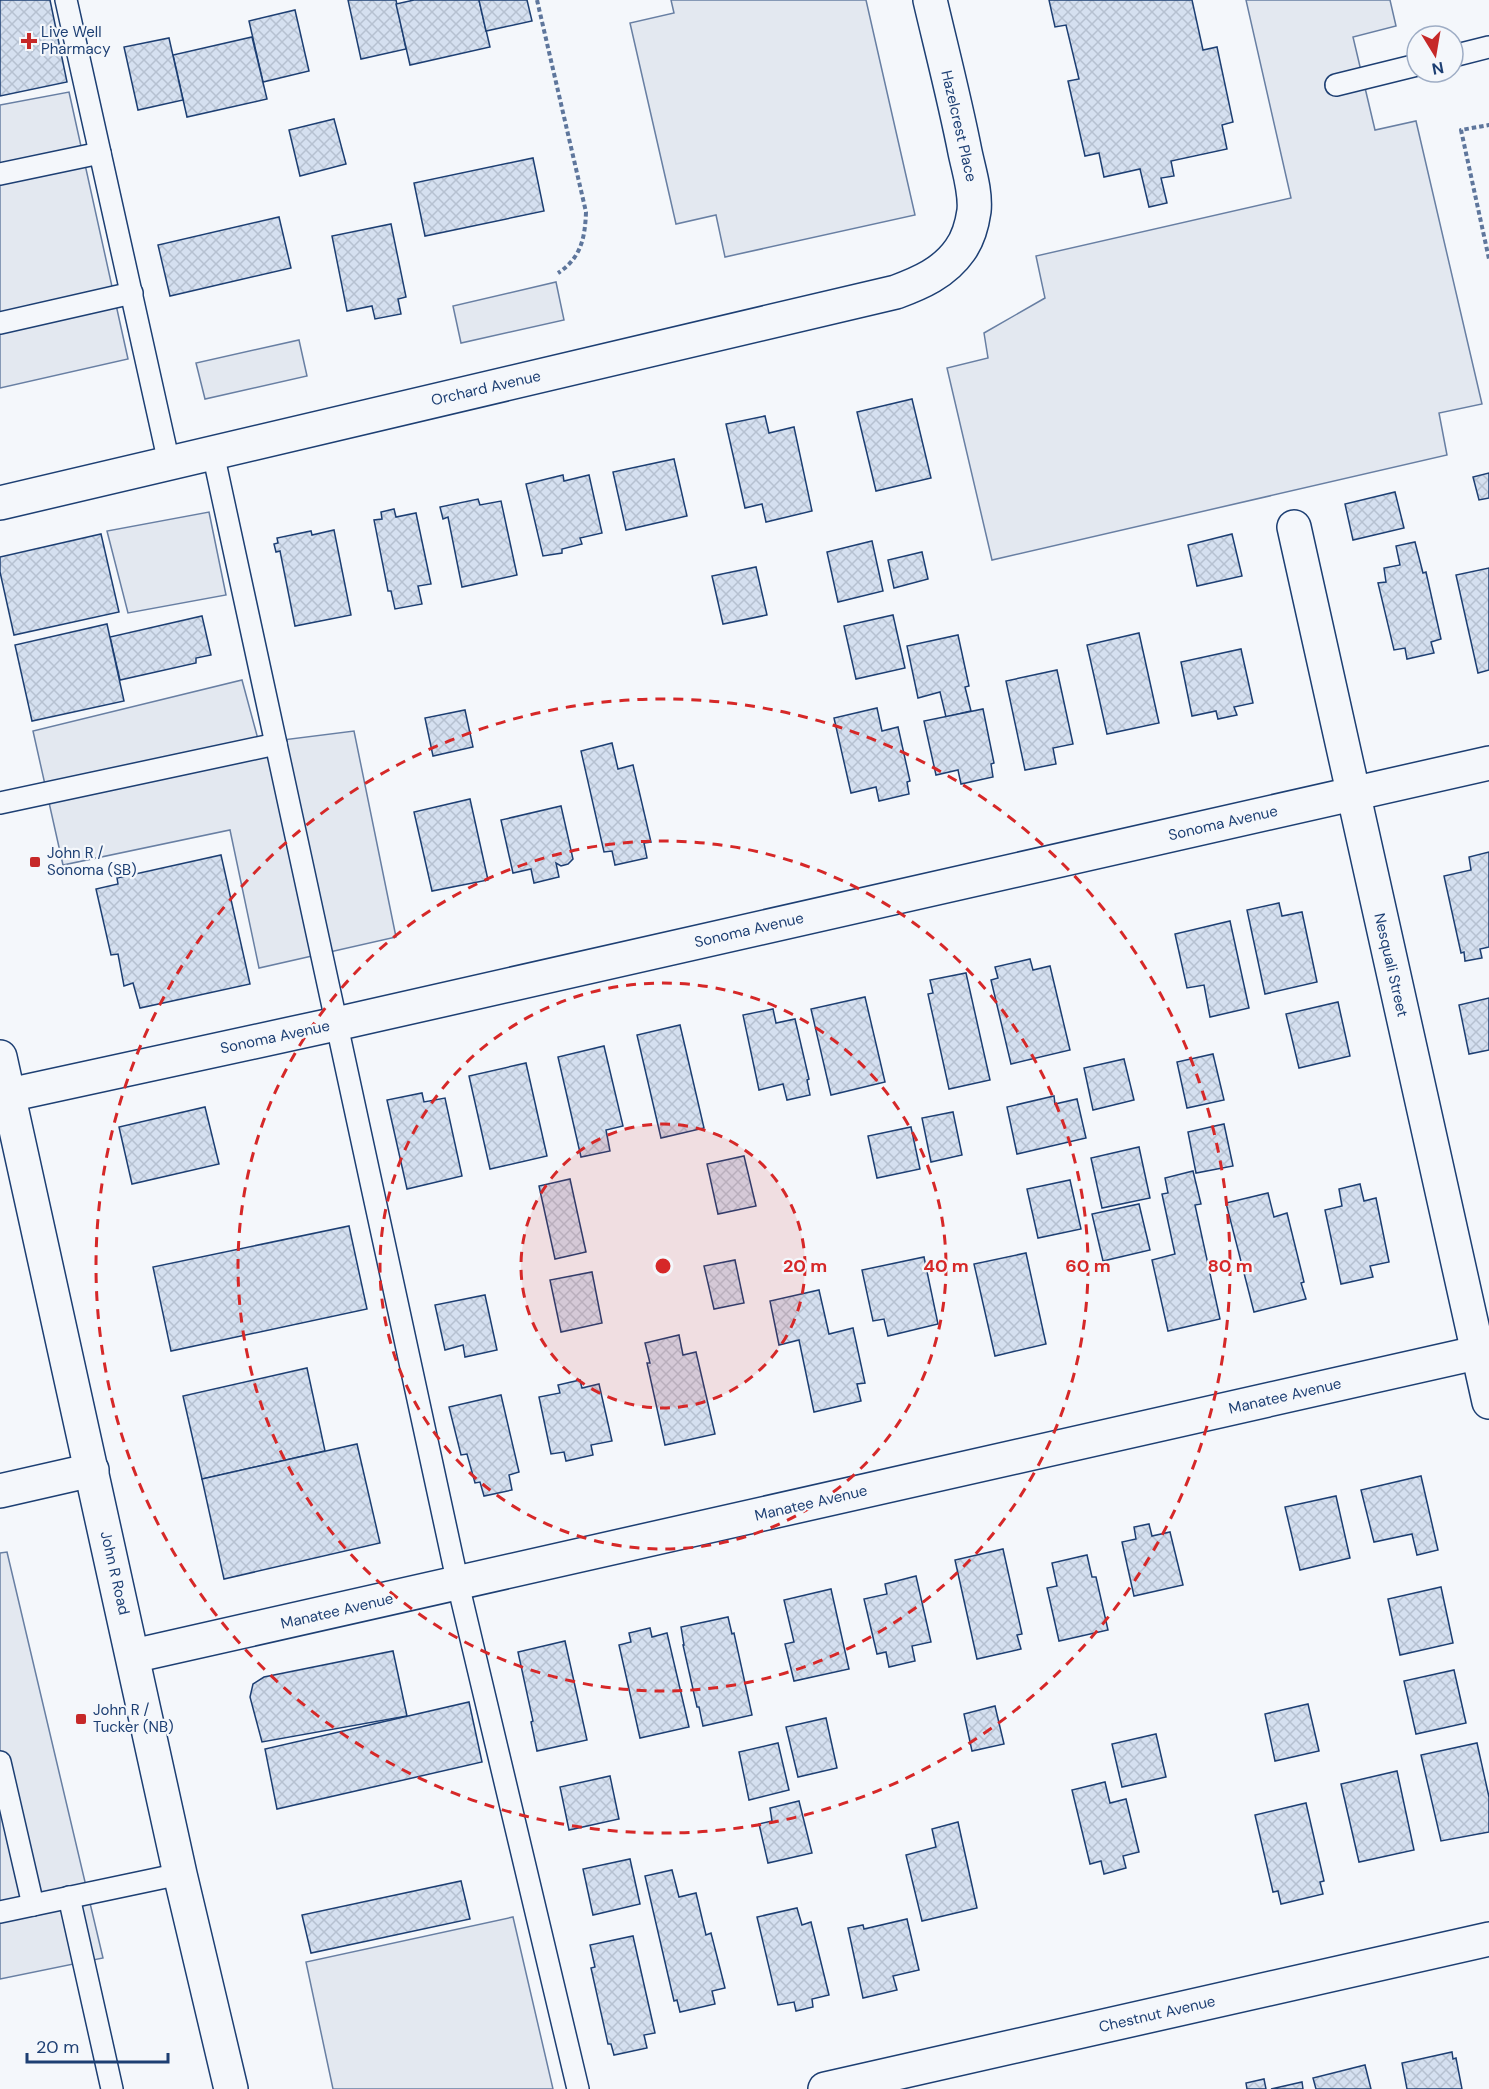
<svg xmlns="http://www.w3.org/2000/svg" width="1489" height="2089" font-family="'DM Sans',sans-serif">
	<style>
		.parking { fill: #e3e8f0; stroke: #687fa3; stroke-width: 1.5 }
		.building { fill: url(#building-cross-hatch); stroke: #1d3f73; stroke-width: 1.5 }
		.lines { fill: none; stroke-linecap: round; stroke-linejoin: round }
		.lane-casing { stroke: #1d3f73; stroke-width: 24 }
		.street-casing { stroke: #1d3f73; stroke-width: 36 }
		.secondary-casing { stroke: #1d3f73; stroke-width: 36 }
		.path { stroke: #5e769c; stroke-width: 4; stroke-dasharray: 4.5 3; stroke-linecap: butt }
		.lane { stroke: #f4f7fb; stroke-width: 21 }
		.street { stroke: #f4f7fb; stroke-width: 33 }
		.secondary { stroke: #f4f7fb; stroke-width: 33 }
		.ring { fill: none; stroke: #d62828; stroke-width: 3; stroke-dasharray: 10 8 }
		.poi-dot { fill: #c62828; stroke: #f4f7fb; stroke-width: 2 }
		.labels { text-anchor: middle; stroke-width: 4.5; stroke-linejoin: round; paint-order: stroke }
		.poi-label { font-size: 15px; fill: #1d3f73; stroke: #f4f7fb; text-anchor: start }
		.street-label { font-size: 15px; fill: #1d3f73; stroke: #f4f7fb }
		.centre { fill: #d62828; stroke: #f4f7fb; stroke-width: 3 }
		.ring-label { font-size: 18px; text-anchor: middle; font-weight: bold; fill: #d62828; stroke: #f4f7fb; stroke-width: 4.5; stroke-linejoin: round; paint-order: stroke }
	</style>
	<defs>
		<pattern id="building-cross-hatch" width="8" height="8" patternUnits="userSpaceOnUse" patternTransform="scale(1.5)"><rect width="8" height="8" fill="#d5e0f0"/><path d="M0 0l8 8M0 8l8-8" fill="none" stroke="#b6c1d1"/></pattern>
	</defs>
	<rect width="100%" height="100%" fill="#f4f7fb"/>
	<!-- parking -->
	<g class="parking">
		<polygon points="671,0 866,0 915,215 725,257 716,215 676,224 630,23 674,13"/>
		<polygon points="1246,0 1390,0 1396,26 1353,37 1375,130 1416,121 1482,404 1439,413 1447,455 992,560 947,368 988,358 984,333 1045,298 1036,256 1291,198"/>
		<polygon points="69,92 128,359 0,388 0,105"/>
		<polygon points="556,282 564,320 461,343 453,306"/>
		<polygon points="299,340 307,376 205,399 196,363"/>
		<polygon points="209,512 226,595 128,613 107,531"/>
		<polygon points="242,680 259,743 354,731 396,937 259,968 230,830 63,865 33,731"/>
		<polygon points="7,1552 103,1958 0,1979 0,1553"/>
		<polygon points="513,1917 553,2089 333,2089 306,1962"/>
	</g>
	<!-- building -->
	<g class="building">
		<polygon points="0,0 50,0 67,82 0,96"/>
		<polygon points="348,0 396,0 406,49 361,59"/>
		<polygon points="414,0 479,0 490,47 410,65 396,4"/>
		<polygon points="479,0 527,0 532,21 486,31"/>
		<polygon points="1049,0 1192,0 1203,50 1217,47 1233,122 1222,125 1227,149 1171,161 1174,176 1161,178 1167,203 1149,207 1140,169 1104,177 1099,153 1085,156 1068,81 1079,79 1066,25 1055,27"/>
		<polygon points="295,10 309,71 263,82 249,21"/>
		<polygon points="252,37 267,99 187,117 173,55"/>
		<polygon points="169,38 183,100 138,110 124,47"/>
		<polygon points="334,119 346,164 300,176 289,130"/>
		<polygon points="533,158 544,211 425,236 414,183"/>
		<polygon points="279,217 291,268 170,296 158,245"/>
		<polygon points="391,224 406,297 398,299 401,314 375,319 372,306 347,311 332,236"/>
		<polygon points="912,399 931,478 876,491 857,412"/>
		<polygon points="765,416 769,433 794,427 812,511 766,522 762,504 745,508 726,424"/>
		<polygon points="674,459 687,516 626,530 613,472"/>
		<polygon points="1489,473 1489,498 1479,500 1473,477"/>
		<polygon points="563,475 564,481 589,475 602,533 580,538 582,544 562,549 562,553 543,556 526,484"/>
		<polygon points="1395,492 1404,528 1353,540 1345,504"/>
		<polygon points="478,499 480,505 501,501 517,575 462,587 448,517 443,519 440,507"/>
		<polygon points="394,509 396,517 416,513 431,584 418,586 422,604 395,609 391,591 388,591 374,520 382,519 381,512"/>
		<polygon points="334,530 351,615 295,626 280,551 276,552 274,544 278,543 277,538 311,531 312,535"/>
		<polygon points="101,534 119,612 14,635 0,572 0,557"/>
		<polygon points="1232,534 1242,576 1197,586 1188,545"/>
		<polygon points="872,541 883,591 838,602 827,552"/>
		<polygon points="1415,542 1423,573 1426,572 1441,639 1431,642 1434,653 1407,659 1405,648 1394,650 1378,583 1386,582 1384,568 1400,565 1396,546"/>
		<polygon points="922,552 928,579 894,588 888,560"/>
		<polygon points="756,567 767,615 723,624 712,576"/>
		<polygon points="1489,568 1489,670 1478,673 1456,575"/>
		<polygon points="893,615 905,668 856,679 844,626"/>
		<polygon points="202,616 211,655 196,658 196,663 120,680 110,637"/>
		<polygon points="107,624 124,701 32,721 15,645"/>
		<polygon points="1139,633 1159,723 1107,734 1087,645"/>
		<polygon points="958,635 969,686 965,687 971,711 946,717 940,692 918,698 907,646"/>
		<polygon points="1241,649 1253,703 1234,707 1237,715 1218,719 1216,711 1192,716 1181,662"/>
		<polygon points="1057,670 1073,744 1053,748 1056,764 1025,770 1006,681"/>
		<polygon points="877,708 882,731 898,727 910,781 907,782 909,794 879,801 876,787 851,793 834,718"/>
		<polygon points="983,709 994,763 991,764 993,777 961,784 958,770 936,775 924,721"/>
		<polygon points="465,710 473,747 433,756 425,718"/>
		<polygon points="612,743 618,769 633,765 651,842 644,843 647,858 615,865 612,851 604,852 581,751"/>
		<polygon points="470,799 488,880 432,891 414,812"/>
		<polygon points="561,806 573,859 568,864 561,866 556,863 559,877 534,883 531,869 513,873 501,820"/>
		<polygon points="1489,852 1489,947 1480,949 1482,958 1465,961 1464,952 1461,953 1444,876 1471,870 1469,857"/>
		<polygon points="221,855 250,984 140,1008 133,983 124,986 118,954 111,955 96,889 118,884 117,878"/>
		<polygon points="1279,903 1282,916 1302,912 1317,982 1265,994 1247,910"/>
		<polygon points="1230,921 1249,1008 1210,1017 1204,985 1187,988 1175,934"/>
		<polygon points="1030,959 1033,970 1050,966 1070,1050 1011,1064 991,980 998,978 995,967"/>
		<polygon points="966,973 990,1080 949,1089 928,994 933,993 930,980"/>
		<polygon points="865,997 885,1082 831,1095 811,1009"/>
		<polygon points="1489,998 1489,1050 1469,1054 1459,1005"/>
		<polygon points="1338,1002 1350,1056 1299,1068 1286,1014"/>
		<polygon points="773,1009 776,1023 795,1019 809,1079 807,1080 810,1095 787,1100 783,1084 759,1090 743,1015"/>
		<polygon points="680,1025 704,1128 661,1138 637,1035"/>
		<polygon points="604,1046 623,1126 606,1130 610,1151 581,1157 558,1057"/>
		<polygon points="1213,1054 1224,1100 1187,1108 1177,1062"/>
		<polygon points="1124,1059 1134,1100 1093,1110 1084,1068"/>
		<polygon points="526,1063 547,1156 490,1169 469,1076"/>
		<polygon points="422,1093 424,1102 445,1098 462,1176 407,1189 387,1100"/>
		<polygon points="1054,1096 1055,1104 1077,1099 1086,1138 1017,1154 1007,1107"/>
		<polygon points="205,1107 219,1164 132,1184 119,1127"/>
		<polygon points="953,1112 962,1155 931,1162 922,1118"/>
		<polygon points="1224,1124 1233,1166 1196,1173 1188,1132"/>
		<polygon points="911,1127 920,1169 877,1178 868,1136"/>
		<polygon points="1139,1147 1150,1198 1102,1208 1091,1158"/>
		<polygon points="744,1156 756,1206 718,1214 707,1164"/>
		<polygon points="1193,1171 1201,1204 1195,1205 1220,1319 1168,1331 1152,1260 1175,1254 1162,1194 1168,1193 1165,1178"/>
		<polygon points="570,1179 586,1252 555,1259 539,1186"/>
		<polygon points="1070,1180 1081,1229 1038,1238 1027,1189"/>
		<polygon points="1360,1184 1364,1201 1376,1198 1389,1262 1370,1266 1373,1277 1341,1284 1325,1210 1342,1206 1339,1189"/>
		<polygon points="1268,1193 1274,1217 1287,1213 1304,1282 1301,1283 1306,1299 1254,1312 1226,1203"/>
		<polygon points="1139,1204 1150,1250 1103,1261 1092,1214"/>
		<polygon points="349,1226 367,1309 171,1351 153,1267"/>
		<polygon points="1026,1253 1046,1344 995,1356 974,1264"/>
		<polygon points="924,1257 938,1324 888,1336 884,1319 873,1321 862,1270"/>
		<polygon points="735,1260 744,1303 714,1309 704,1266"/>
		<polygon points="592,1272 602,1323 561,1332 550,1280"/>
		<polygon points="819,1290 829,1334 853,1328 865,1383 857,1384 861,1401 814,1412 799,1340 779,1345 770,1301"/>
		<polygon points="485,1295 497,1350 465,1357 463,1345 445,1350 435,1305"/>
		<polygon points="679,1335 683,1355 696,1352 715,1434 665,1445 647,1363 650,1363 645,1343"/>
		<polygon points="307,1368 325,1451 202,1479 183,1396"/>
		<polygon points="580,1380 582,1388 599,1384 612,1441 591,1445 593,1455 566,1461 564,1452 551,1454 539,1397 560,1393 558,1385"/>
		<polygon points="501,1395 519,1472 509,1475 512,1490 484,1496 480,1482 475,1483 467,1454 461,1455 449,1407"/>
		<polygon points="357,1444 380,1543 224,1579 202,1479"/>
		<polygon points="1421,1476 1438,1550 1417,1555 1412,1534 1374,1542 1361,1490"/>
		<polygon points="1336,1496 1350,1558 1300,1570 1285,1507"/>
		<polygon points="1149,1524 1152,1536 1170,1532 1183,1585 1134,1596 1122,1542 1136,1539 1134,1527"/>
		<polygon points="1003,1549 1022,1634 1017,1635 1021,1649 977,1659 955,1560"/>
		<polygon points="1087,1555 1092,1577 1096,1577 1108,1630 1059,1641 1047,1588 1057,1586 1052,1563"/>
		<polygon points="916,1576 931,1642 912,1646 915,1661 889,1667 886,1652 877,1654 864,1599 887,1594 885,1584"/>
		<polygon points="1441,1587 1453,1643 1400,1655 1388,1599"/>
		<polygon points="831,1589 849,1669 794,1681 785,1644 794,1642 784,1600"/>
		<polygon points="728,1617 732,1634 734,1633 752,1715 703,1726 699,1707 697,1707 683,1645 684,1645 681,1627"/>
		<polygon points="650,1628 652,1637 667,1633 689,1727 640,1738 619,1645 631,1642 629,1633"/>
		<polygon points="565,1641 587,1740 537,1751 531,1722 533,1721 518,1652"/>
		<polygon points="393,1651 407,1716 262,1742 250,1697 253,1684 264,1677"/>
		<polygon points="1454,1670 1466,1723 1416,1734 1404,1681"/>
		<polygon points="469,1702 482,1762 277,1809 265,1749"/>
		<polygon points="1308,1704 1319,1751 1275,1761 1265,1714"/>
		<polygon points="995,1706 1004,1744 972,1751 964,1714"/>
		<polygon points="826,1718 837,1768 798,1777 786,1727"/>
		<polygon points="1156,1734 1166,1777 1122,1787 1112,1744"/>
		<polygon points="778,1743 789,1790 749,1800 739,1752"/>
		<polygon points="1477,1743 1489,1797 1489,1832 1441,1841 1421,1755"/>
		<polygon points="1397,1771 1414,1850 1359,1862 1341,1784"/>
		<polygon points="610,1776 619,1819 569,1830 560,1787"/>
		<polygon points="1105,1782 1110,1803 1126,1799 1139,1852 1123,1856 1126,1868 1104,1874 1101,1861 1090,1864 1072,1790"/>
		<polygon points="799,1801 812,1853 768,1863 759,1824 772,1821 770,1808"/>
		<polygon points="1306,1803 1324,1881 1320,1882 1323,1894 1281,1904 1278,1891 1273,1892 1255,1815"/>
		<polygon points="958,1822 977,1908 922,1921 906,1855 936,1847 932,1829"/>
		<polygon points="630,1859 640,1904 593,1915 583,1869"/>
		<polygon points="672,1870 679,1897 696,1893 706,1935 711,1933 725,1988 712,1991 715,2004 680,2012 677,2000 674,2001 645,1876"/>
		<polygon points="461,1881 470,1919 311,1953 302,1915"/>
		<polygon points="797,1908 802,1925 811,1922 829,1995 812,1999 813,2007 796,2011 794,2002 778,2005 757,1917"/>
		<polygon points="907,1919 919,1970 893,1976 897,1990 863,1998 848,1928 863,1925 864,1929"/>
		<polygon points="633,1936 655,2033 644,2035 647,2048 614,2055 611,2044 608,2044 591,1968 595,1967 590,1945"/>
		<polygon points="1452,2052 1453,2059 1456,2058 1462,2089 1407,2089 1402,2063"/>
		<polygon points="1365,2065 1371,2089 1316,2089 1313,2078"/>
		<polygon points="1264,2079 1266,2089 1247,2089 1246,2083"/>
		<polygon points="1302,2082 1303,2089 1271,2089"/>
	</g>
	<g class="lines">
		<defs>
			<g id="lane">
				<polyline points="66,0 169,463"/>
				<polyline points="1453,56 1489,47"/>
				<polyline points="1336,85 1417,65"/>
				<polyline points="0,174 100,153"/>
				<polyline points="0,323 132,293"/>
				<polyline points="213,453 458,1584 578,2089"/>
				<polyline points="0,803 276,744"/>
				<polyline points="0,1762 33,1905"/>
				<polyline points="69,1897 112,2089"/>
				<polyline points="0,1912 180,1874"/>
			</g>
			<g id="street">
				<path d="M 0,503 L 896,292 C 920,283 944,273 960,250 C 968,239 972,225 974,211 C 976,192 969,171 965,152 C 955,101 942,51 930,0"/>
				<polyline points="1294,527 1489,1402"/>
				<polyline points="9,1095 336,1024 1489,763"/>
				<polyline points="0,1491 92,1470"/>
				<polyline points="133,1656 1489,1350"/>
				<polyline points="825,2089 1489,1939"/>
			</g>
			<polyline id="secondary" points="0,1057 180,1874 231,2089"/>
		</defs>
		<!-- lane casing -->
		<use href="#lane" class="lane-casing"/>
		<!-- street casing -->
		<use href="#street" class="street-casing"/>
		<!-- secondary casing -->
		<use href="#secondary" class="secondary-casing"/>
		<!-- path -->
		<g class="path">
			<path d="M 537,0 L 586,212 C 585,238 581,258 558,273"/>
			<polyline points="1489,127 1489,125 1461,130 1489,259"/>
		</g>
		<!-- lane -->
		<use href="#lane" class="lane"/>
		<!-- street -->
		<use href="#street" class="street"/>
		<!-- secondary -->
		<use href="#secondary" class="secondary"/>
	</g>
	<!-- distance rings -->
	<circle cx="663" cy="1266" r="142" fill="#d62828" fill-opacity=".12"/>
	<g class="ring">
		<circle cx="663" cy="1266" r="142"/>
		<circle cx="663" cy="1266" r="283"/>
		<circle cx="663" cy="1266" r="425"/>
		<circle cx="663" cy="1266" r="567"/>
	</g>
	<!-- markers -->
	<g class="poi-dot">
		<path d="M26 32h6v6h6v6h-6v6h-6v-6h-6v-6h6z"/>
		<rect x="29" y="856" width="12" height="12" rx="3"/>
		<rect x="75" y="1713" width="12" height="12" rx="3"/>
	</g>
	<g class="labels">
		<!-- poi labels -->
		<g class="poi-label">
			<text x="41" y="37">Live Well<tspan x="41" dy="17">Pharmacy</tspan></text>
			<text x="47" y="858">John R /<tspan x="47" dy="17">Sonoma (SB)</tspan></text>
			<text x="93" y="1715">John R /<tspan x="93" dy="17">Tucker (NB)</tspan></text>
		</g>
		<!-- street labels -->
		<g class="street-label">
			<text transform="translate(959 126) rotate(77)" y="5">Hazelcrest Place</text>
			<text transform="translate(486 388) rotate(-13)" y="5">Orchard Avenue</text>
			<text transform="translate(1223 823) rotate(-13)" y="5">Sonoma Avenue</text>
			<text transform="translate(749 930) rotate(-13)" y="5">Sonoma Avenue</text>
			<text transform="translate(1391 965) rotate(77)" y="5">Nesquali Street</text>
			<text transform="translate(275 1037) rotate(-12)" y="5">Sonoma Avenue</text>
			<text transform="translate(1285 1396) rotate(-13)" y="5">Manatee Avenue</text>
			<text transform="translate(811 1503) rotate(-13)" y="5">Manatee Avenue</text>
			<text transform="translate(115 1573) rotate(77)" y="5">John R Road</text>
			<text transform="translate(337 1611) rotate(-13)" y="5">Manatee Avenue</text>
			<text transform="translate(1157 2014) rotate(-13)" y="5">Chestnut Avenue</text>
		</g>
	</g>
	<circle cx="663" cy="1266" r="9" class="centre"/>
	<g class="ring-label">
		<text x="805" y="1272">20 m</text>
		<text x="946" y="1272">40 m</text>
		<text x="1088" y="1272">60 m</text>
		<text x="1230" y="1272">80 m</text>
	</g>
	<!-- north arrow -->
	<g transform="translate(1435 54) rotate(169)"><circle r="28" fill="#f4f7fb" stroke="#9eadc5" stroke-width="1.5"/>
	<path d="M0-4.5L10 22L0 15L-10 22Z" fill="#c62828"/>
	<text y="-9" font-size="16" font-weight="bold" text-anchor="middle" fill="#1d3f73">N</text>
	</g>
	<!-- scale -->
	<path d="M27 2053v9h141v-9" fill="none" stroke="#1d3f73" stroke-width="3"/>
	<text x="36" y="2053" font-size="18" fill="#1d3f73" stroke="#f4f7fb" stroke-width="4.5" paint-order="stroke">20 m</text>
</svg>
